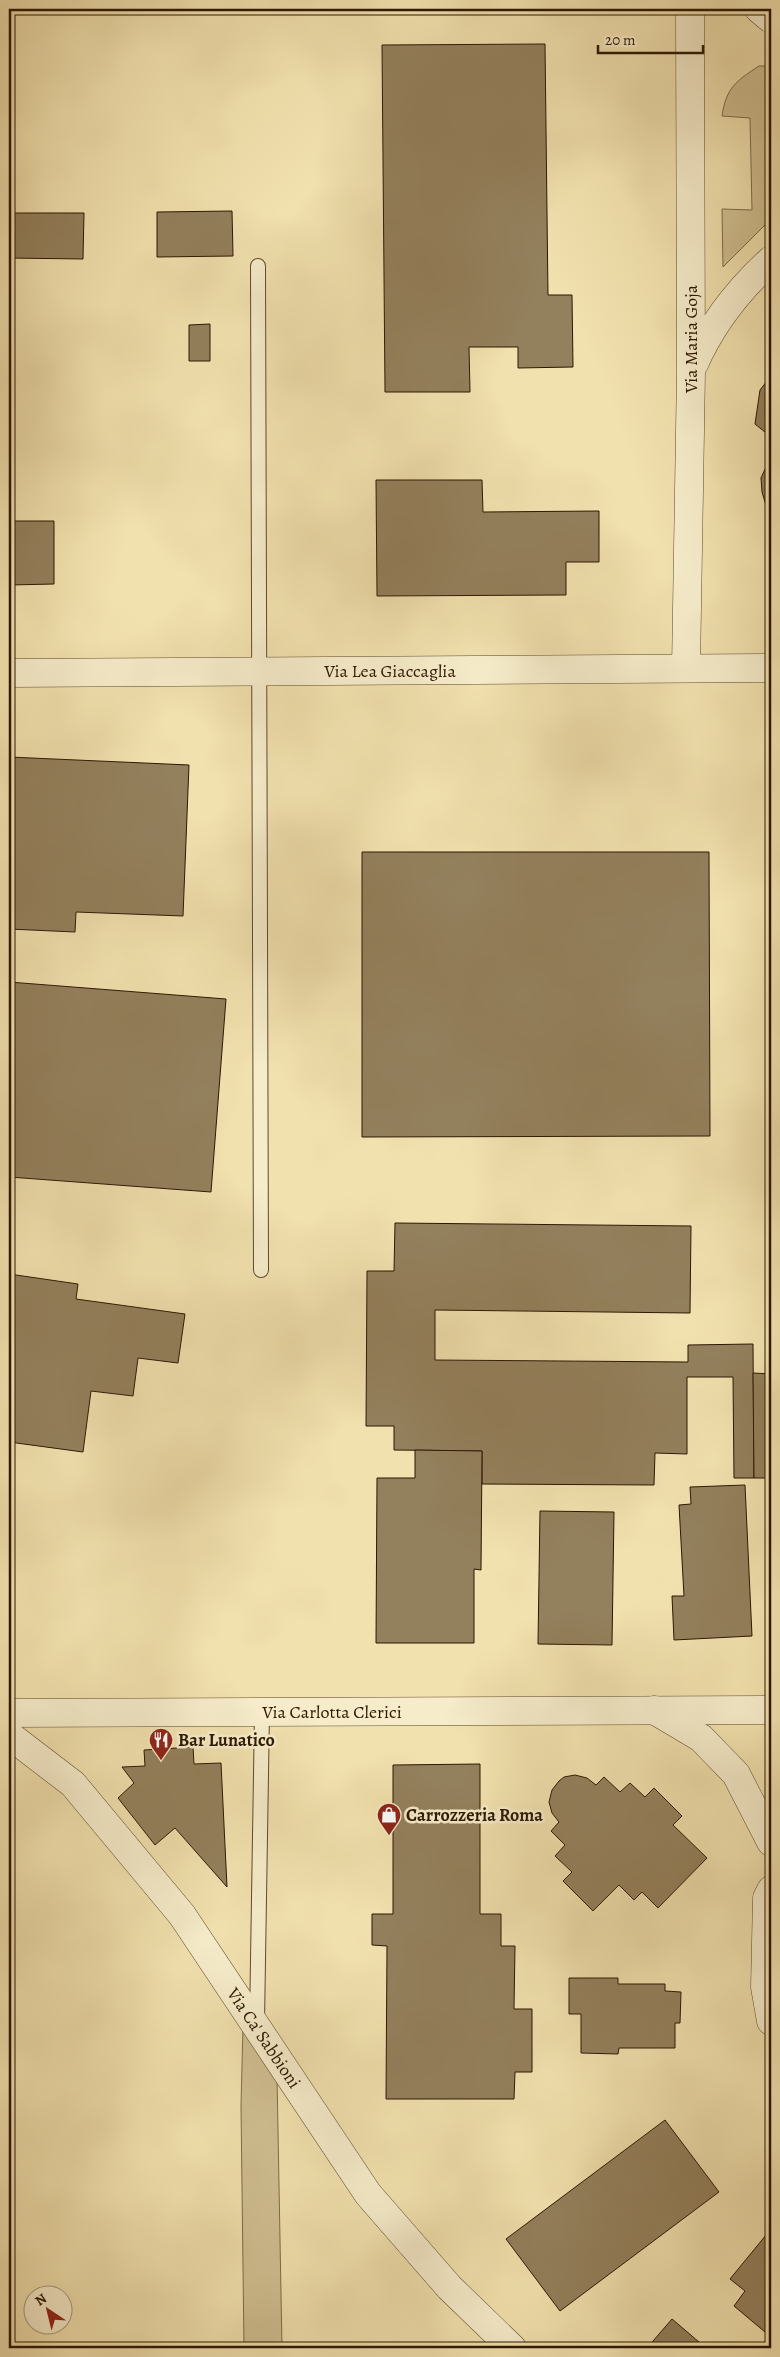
<svg xmlns="http://www.w3.org/2000/svg" width="780" height="2357" font-family="Alegreya,serif">
	<style>
		.green { fill: #d0bf91; stroke: #7e6b4a }
		.building { fill: #93805c; stroke: #2d1703 }
		.lines { fill: none; stroke-linecap: round; stroke-linejoin: round }
		.service-casing { stroke: #5e4a2e; stroke-width: 16 }
		.minor-casing { stroke: #5e4a2e; stroke-width: 29 }
		.service { stroke: #f6ecca; stroke-width: 14 }
		.minor { stroke: #f6ecca; stroke-width: 28 }
		.labels { text-anchor: middle; stroke-width: 5; stroke-linejoin: round; paint-order: stroke }
		.street-label { font-size: 18px; fill: #2d1703; stroke: #f6ecca }
		.poi-label { font-size: 18px; font-weight: bold; fill: #2d1703; stroke: #f6ecca; text-anchor: start }
	</style>
	<rect width="100%" height="100%" fill="#f1e1ae"/>
	<filter id="stains"><feTurbulence type="fractalNoise" baseFrequency=".004" numOctaves="4"/><feColorMatrix values="0 0 0 0 .2 0 0 0 0 .09 0 0 0 0 .02 0 0 0 .5 -.17"/></filter>
	<radialGradient id="worn" r=".72"><stop offset=".6" stop-color="#630" stop-opacity="0"/><stop offset="1" stop-color="#630" stop-opacity=".3"/></radialGradient>
	<!-- green -->
	<g class="green">
		<path d="M 759,66 L 771,66 L 771,219 L 723,267 L 722,209 L 752,210 L 750,118 L 722,116 C 726,88 736,81 759,66 Z"/>
		<polygon points="243,2026 277,2076 282,2348 244,2348 241,2106"/>
	</g>
	<!-- building -->
	<g class="building">
		<polygon points="545,44 548,295 572,295 573,367 518,368 518,347 469,347 470,392 385,392 382,45"/>
		<polygon points="232,211 233,256 157,257 157,212"/>
		<polygon points="9,213 84,213 83,259 9,258"/>
		<polygon points="210,324 210,361 189,361 189,325"/>
		<polygon points="771,376 771,437 755,424 760,390"/>
		<polygon points="771,456 771,512 767,509 762,492 761,478"/>
		<polygon points="376,480 482,480 483,512 599,511 599,562 566,562 566,595 377,596"/>
		<polygon points="9,521 54,521 54,584 9,585"/>
		<polygon points="9,757 189,765 183,916 76,912 75,932 9,929"/>
		<polygon points="362,852 709,852 710,1136 362,1137"/>
		<polygon points="9,982 226,999 211,1192 9,1177"/>
		<polygon points="770,1062 771,1103 769,1103"/>
		<polygon points="395,1223 691,1226 690,1313 435,1310 435,1360 688,1362 688,1345 753,1344 754,1478 734,1478 733,1377 687,1377 687,1454 655,1453 654,1485 482,1484 482,1451 394,1450 394,1426 366,1426 367,1271 394,1271"/>
		<polygon points="9,1274 78,1284 76,1299 185,1314 178,1363 138,1358 133,1396 91,1391 83,1452 9,1442"/>
		<polygon points="753,1373 771,1374 771,1478 754,1478"/>
		<polygon points="415,1450 482,1451 481,1570 474,1569 474,1643 376,1643 377,1478 415,1478"/>
		<polygon points="745,1485 752,1636 674,1640 672,1596 684,1596 679,1505 691,1504 690,1487"/>
		<polygon points="540,1511 614,1512 612,1645 538,1644"/>
		<polygon points="193,1747 194,1764 221,1763 227,1887 175,1828 155,1845 118,1798 134,1783 122,1767 145,1766 144,1750"/>
		<polygon points="480,1764 480,1914 501,1914 501,1946 515,1946 514,2009 532,2009 532,2072 515,2072 514,2099 386,2099 387,1946 372,1945 372,1914 393,1914 393,1765"/>
		<polygon points="575,1775 587,1778 596,1785 604,1777 620,1792 630,1783 645,1797 654,1788 682,1816 673,1825 707,1858 658,1908 642,1892 634,1900 619,1885 593,1911 563,1881 572,1872 555,1856 565,1845 551,1831 559,1822 552,1813 549,1802 552,1790 559,1781 564,1777"/>
		<polygon points="569,1978 618,1978 618,1984 665,1984 665,1991 681,1992 680,2023 675,2023 675,2048 619,2048 618,2054 581,2053 581,2014 569,2014"/>
		<polygon points="665,2120 719,2192 560,2311 506,2239"/>
		<polygon points="771,2229 771,2337 734,2306 745,2291 730,2279"/>
		<polygon points="672,2319 706,2348 647,2348"/>
	</g>
	<g class="lines">
		<defs>
			<g id="service">
				<polyline points="258,266 261,1270"/>
				<polyline points="257,2022 262,1712"/>
			</g>
			<g id="minor">
				<polyline points="759,9 771,19"/>
				<path d="M 694,364 C 712,323 738,290 771,260"/>
				<polyline points="686,668 691,372 690,9"/>
				<polyline points="9,673 771,668"/>
				<polyline points="654,1710 701,1738 736,1774 771,1842"/>
				<polyline points="9,1713 771,1710"/>
				<polyline points="9,1735 73,1784 182,1915 368,2194 449,2287 512,2348"/>
				<polyline points="771,1890 767,1898 765,1987 771,2021"/>
			</g>
		</defs>
		<!-- service casing -->
		<use href="#service" class="service-casing"/>
		<!-- minor casing -->
		<use href="#minor" class="minor-casing"/>
		<!-- service -->
		<use href="#service" class="service"/>
		<!-- minor -->
		<use href="#minor" class="minor"/>
	</g>
	<!-- icons -->
	<defs>
		<symbol id="restaurant-pin" viewBox="-11 -11 22 30"><path d="M0 17L-7.5 6A9.5 9.5 0 1 1 7.5 6Z" fill="#8f2418" stroke="#f6ecca"/><path d="M-5-6h1v4h1v-4h1v4h1v-4h1v5L-1.5 .5V6h-2V.5L-5-1ZM5-6V6H3V1.5H1.5Q1.5-4 5-6Z" fill="#fff"/></symbol>
		<symbol id="shop-pin" viewBox="-11 -11 22 30"><path d="M0 17L-7.5 6A9.5 9.5 0 1 1 7.5 6Z" fill="#8f2418" stroke="#f6ecca"/><path d="M-5-2.5h2.3a2.7 3.5 0 0 1 5.4 0H5L5.5 6h-11ZM-1.5-2.5h3a1.5 2.3 0 0 0-3 0Z" fill="#fff"/></symbol>
	</defs>
	<g fill-rule="evenodd">
		<use href="#restaurant-pin" x="147" y="1726" width="28" height="38"/>
		<use href="#shop-pin" x="375" y="1801" width="28" height="38"/>
	</g>
	<g class="labels">
		<!-- street labels -->
		<g class="street-label">
			<text transform="translate(691 339) rotate(-90)" y="6">Via Maria Goja</text>
			<text x="390" y="677">Via Lea Giaccaglia</text>
			<text x="332" y="1718">Via Carlotta Clerici</text>
			<text transform="translate(264 2038) rotate(56)" y="6">Via Ca' Sabbioni</text>
		</g>
		<!-- poi labels -->
		<g class="poi-label">
			<text x="178" y="1746">Bar Lunatico</text>
			<text x="406" y="1821">Carrozzeria Roma</text>
		</g>
	</g>
	<!-- margin -->
	<rect width="780" height="2357" fill="none" stroke="#f1e1ae" stroke-width="30"/>
	<rect x="10" y="10" width="760" height="2337" fill="none" stroke="#2d1703" stroke-width="2.5"/>
	<rect x="15" y="15" width="750" height="2327" fill="none" stroke="#2d1703"/>
	<!-- north arrow -->
	<g transform="translate(48 2310) rotate(325)"><circle r="24" fill="#f6ecca" stroke="#a6977a"/>
	<path d="M0-4L9 19L0 12L-9 19Z" fill="#8f2418"/>
	<text y="-8" font-size="14" font-weight="bold" text-anchor="middle" fill="#2d1703">N</text>
	</g>
	<!-- scale -->
	<path d="M598 45v8h105v-8" fill="none" stroke="#2d1703" stroke-width="2.5"/>
	<text x="605" y="45" font-size="15" fill="#2d1703" stroke="#f6ecca" stroke-width="4" paint-order="stroke">20 m</text>
	<rect width="100%" height="100%" filter="url(#stains)"/>
	<rect width="100%" height="100%" fill="url(#worn)"/>
</svg>
